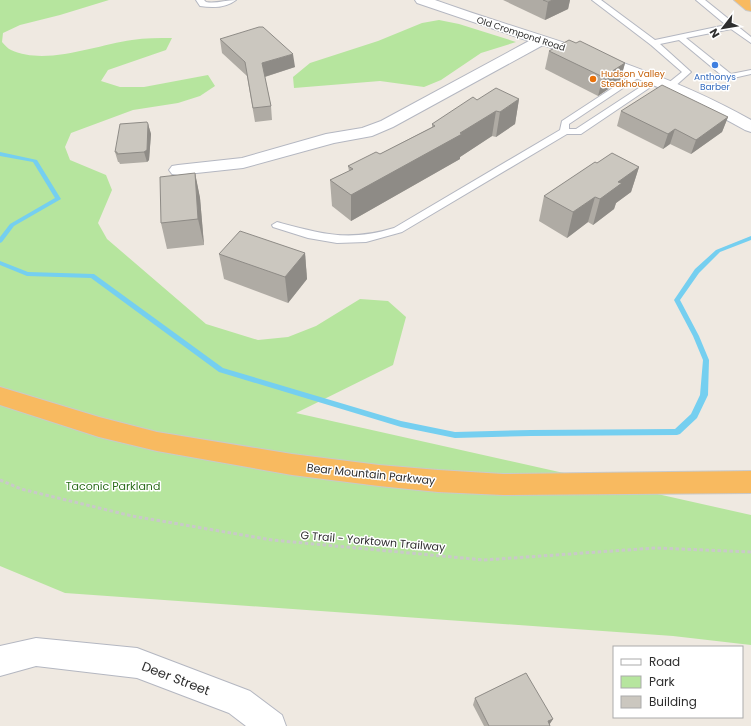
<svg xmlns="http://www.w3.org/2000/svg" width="751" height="726" font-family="Poppins,sans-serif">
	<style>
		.green { fill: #b6e59e }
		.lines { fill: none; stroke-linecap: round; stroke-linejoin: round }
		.stream { fill: #75cff0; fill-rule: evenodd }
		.service-casing { stroke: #b4b7c1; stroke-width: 2 }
		.minor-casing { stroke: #b4b7c1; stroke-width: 2 }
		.trunk-casing { stroke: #c9c9c9; stroke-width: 2 }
		.path { stroke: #c9c9c9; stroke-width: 3; stroke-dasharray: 3.5 2.5; stroke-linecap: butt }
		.service { fill: #fff; fill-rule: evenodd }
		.minor { fill: #fff; fill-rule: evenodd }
		.trunk { fill: #f8ba60; fill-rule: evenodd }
		.wall { fill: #afaba4 }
		.shaded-wall { fill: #8e8b86 }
		.building { fill: #cbc7bf; stroke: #8e8b86 }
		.shop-dot { fill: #3f7fe0; stroke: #fff; stroke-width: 1.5 }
		.food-dot { fill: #e8710a; stroke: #fff; stroke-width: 1.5 }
		.labels { text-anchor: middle; stroke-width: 3; stroke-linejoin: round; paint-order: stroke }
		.far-street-label { font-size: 9px; fill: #2e2e2e; stroke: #fff }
		.far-food-label { font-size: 9px; fill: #c56008; stroke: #fff; text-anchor: start }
		.far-shop-label { font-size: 9px; fill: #366cbe; stroke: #fff }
		.street-label { font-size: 11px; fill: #2e2e2e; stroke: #fff }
		.park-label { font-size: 11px; fill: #2c6e1b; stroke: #fff }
		.near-street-label { font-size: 13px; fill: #2e2e2e; stroke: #fff }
	</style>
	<rect width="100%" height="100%" fill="#efe9e1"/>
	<!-- green -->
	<g class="green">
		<path d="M 0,0 L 109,0 L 60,15 L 20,25 L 3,33 L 2,42 C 5,45 8,49 11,50 C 46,66 96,45 132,40 C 145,38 159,38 172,38 L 166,50 L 108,70 L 101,81 L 120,87 L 144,87 L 208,75 L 215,86 L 200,96 L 178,103 L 133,110 L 71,133 L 65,147 L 70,160 L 106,175 L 112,190 L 98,223 L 107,239 L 206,324 L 258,340 L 288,337 L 316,326 L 360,299 L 388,301 L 406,317 L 393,365 L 296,413 L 751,515 L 751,645 L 673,636 L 65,593 L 0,566 Z"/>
		<polygon points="439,20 459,24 516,42 481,53 441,80 424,87 380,81 294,88 293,77 310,63 378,41 422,23"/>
	</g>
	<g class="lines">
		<!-- stream -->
		<g class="stream">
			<polygon points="0,152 37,160 61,199 14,226 2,242 0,243 0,237 10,224 55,198 33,162 0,156"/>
			<polygon points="751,236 751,240 720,252 699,273 680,300 699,336 709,360 708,395 697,418 680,434 677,435 531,436 455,438 401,427 219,372 91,278 27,276 0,265 0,261 28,272 94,274 223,368 401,421 455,432 531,430 675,429 691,414 700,395 703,360 693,336 674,300 695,269 716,250"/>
		</g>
		<defs>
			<g id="service">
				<path d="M 196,0 L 204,0 L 206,2 C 216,4 225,0 236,0 C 226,8 212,8 200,6 Z"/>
				<polygon points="592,0 601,0 655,40 726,25 696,0 705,0 751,37 751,43 731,29 686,38 731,74 751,70 751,74 729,79 726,79 679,40 660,44 691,72 673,88 667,88 666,86 667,84 682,72 651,45"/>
				<path d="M 637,72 L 640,72 L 644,74 L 569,124 L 569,129 L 576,129 L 654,78 L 657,77 L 661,80 L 581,134 L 567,134 L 402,232 L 366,242 L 337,243 L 308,238 L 273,227 L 272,225 L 277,222 C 322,234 348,242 394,228 L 560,130 L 562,121 Z"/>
			</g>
			<g id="minor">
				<path d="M 415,0 L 435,0 C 541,38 652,64 751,120 L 751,132 L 745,130 C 681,93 613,68 543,45 L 393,127 L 372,136 L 334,143 L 243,168 L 178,175 L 172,174 L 169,170 L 172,166 L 178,165 L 242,158 L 326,134 L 362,128 L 381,121 L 529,41 L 417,3 Z"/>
				<polygon points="36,638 137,648 250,691 282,715 286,726 246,726 229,713 137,678 36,666 0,676 0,646"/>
			</g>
			<g id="trunk">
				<polygon points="734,0 750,0 751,11 746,10"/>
				<polygon points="0,387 99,417 157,432 292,454 379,465 438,470 503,474 751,471 751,493 503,495 438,492 379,486 292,475 157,451 99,437 0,405"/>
			</g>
		</defs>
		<!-- service casing -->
		<use href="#service" class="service-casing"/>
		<!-- minor casing -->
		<use href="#minor" class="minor-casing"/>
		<!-- trunk casing -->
		<use href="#trunk" class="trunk-casing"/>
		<!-- path -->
		<polyline class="path" points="0,480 21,489 132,516 272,540 484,560 655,548 751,552"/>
		<!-- service -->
		<use href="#service" class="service"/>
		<!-- minor -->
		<use href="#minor" class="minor"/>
		<!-- trunk -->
		<use href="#trunk" class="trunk"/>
	</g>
	<!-- wall -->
	<g class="wall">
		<polygon points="503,0 570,0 568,9 545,20"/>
		<polygon points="220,39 295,67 265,77 271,106 272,120 255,122 247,76 222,53"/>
		<polygon points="576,43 625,63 620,81 598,96 545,69 549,51"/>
		<polygon points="519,99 515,124 496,137 492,136 460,157 460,159 351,221 332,206 330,180 349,171 348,166 380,154 432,127 432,124 477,100"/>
		<polygon points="621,111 728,117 722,132 691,154 670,144 663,149 617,126"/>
		<polygon points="148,124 151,134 149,160 147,162 120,164 119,162 118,162 115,152"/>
		<polygon points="597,163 639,167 631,192 616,203 614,209 593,225 588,222 567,238 539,221 544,196"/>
		<polygon points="195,173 200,198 204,245 167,249 161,223"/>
		<polygon points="305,253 307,279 288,303 224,279 219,254"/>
		<polygon points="475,698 553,719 549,725 550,726 484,726 473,705"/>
	</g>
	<!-- shaded-wall -->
	<g class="shaded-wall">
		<polygon points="553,0 570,0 568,9 545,20 548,2"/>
		<polygon points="293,54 295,67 264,77 262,63"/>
		<polygon points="625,63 620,81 598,96 603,77"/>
		<polygon points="519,99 515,124 496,137 500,112"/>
		<polygon points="496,111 492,136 460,157 460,159 351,221 351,195 460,133"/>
		<polygon points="728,117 722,132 691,154 696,140"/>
		<polygon points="148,124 151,134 149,160 147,162 144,152"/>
		<polygon points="675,129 670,144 663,149 668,134"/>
		<polygon points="639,167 631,192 616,203 614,209 593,225 600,199 618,182"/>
		<polygon points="195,173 200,198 204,245 198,219"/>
		<polygon points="595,197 588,222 567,238 573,212"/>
		<polygon points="305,253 307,279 288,303 285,277"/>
		<polygon points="553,719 549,725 548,721"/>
	</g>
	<!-- building -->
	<g class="building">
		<polygon points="543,0 553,0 548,2"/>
		<polygon points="259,27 263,27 293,54 262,63 271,106 253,108 245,62 220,39"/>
		<polygon points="569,40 576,43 580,41 625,63 603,77 549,51"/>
		<polygon points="662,85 728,117 696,140 675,129 668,134 621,111"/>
		<polygon points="496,88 519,99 500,112 496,111 460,133 462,134 351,195 330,180 353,169 348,166 376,152 380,154 435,126 432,124 473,97 477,100"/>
		<polygon points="147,122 148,124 147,150 144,152 117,154 117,152 115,152 120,124"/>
		<polygon points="612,153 639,167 618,182 622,183 600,199 595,197 573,212 544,196 595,162 597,163"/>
		<polygon points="195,173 198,219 161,223 160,177"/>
		<polygon points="240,231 305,253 285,277 219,254"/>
		<polygon points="526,673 553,719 548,721 550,726 489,726 475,698"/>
	</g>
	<!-- markers -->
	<circle class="shop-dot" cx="715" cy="65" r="4"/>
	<circle class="food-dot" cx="593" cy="79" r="4"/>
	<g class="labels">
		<!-- far-street labels -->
		<g class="far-street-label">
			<text transform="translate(521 34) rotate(18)" y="3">Old Crompond Road</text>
		</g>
		<!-- far-food labels -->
		<g class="far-food-label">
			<text x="601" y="77">Hudson Valley<tspan x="601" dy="10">Steakhouse</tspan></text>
		</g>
		<!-- far-shop labels -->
		<g class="far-shop-label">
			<text x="715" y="80">Anthonys<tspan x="715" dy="10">Barber</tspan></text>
		</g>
		<!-- street labels -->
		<g class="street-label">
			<text transform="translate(371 474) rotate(6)" y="4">Bear Mountain Parkway</text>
			<text transform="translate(373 541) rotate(5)" y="4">G Trail - Yorktown Trailway</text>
		</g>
		<!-- park labels -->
		<g class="park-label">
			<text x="113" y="490">Taconic Parkland</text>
		</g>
		<!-- near-street labels -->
		<g class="near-street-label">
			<text transform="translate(176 678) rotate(21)" y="5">Deer Street</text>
		</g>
	</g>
	<!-- legend -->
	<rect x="613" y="646" width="130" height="72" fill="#ffffff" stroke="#ababab"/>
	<rect x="621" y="659" width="20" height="6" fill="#ffffff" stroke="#ababab"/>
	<text x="649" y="666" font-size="12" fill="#2e2e2e">Road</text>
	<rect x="621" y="676" width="20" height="12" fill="#b6e59e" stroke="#ababab"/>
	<text x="649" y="686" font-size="12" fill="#2e2e2e">Park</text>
	<rect x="621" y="696" width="20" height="12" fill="#cbc7bf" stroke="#ababab"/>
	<text x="649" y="706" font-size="12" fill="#2e2e2e">Building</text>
	<!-- north arrow -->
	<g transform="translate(723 28) rotate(239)" stroke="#ffffff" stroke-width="3" paint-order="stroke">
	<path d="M0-3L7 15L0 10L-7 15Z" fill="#2e2e2e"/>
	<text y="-6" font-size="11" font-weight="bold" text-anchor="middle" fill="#2e2e2e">N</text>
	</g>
</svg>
